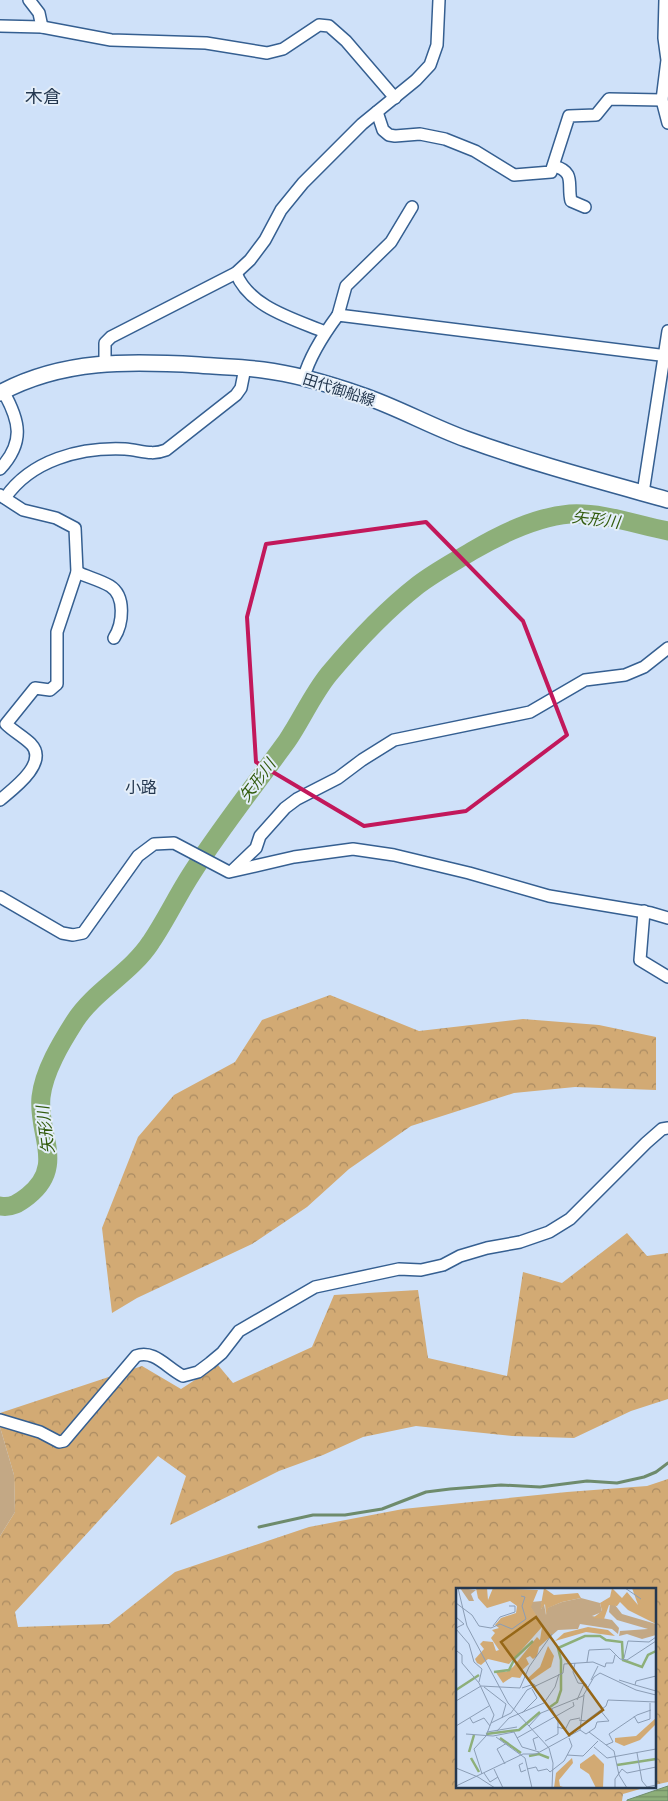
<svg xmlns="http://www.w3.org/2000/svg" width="668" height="1801" font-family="'Varela Round','Noto Sans JP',sans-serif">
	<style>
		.green { fill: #c3a885 }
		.forest { fill: url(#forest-crowns) }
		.water { fill: url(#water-rules); stroke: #6e8b6c }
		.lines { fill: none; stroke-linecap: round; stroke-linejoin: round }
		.stream { stroke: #6e8b6c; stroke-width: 3 }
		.river { stroke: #8daf79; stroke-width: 19 }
		.minor-casing { stroke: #355f91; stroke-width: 14 }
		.secondary-casing { stroke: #355f91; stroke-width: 18 }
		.minor { stroke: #fff; stroke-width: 11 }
		.secondary { stroke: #fff; stroke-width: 15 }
		.marked { fill: none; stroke: #c2185b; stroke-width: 4; stroke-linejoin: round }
		.labels { text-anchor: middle; stroke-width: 4; stroke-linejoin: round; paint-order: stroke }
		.street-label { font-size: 15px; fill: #25384f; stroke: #e4eef9 }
		.water-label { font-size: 16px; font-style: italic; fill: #335c0e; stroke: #e4eef9 }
		.neighbourhood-label { font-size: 16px; fill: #25384f; stroke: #e4eef9 }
		.quarter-label { font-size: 18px; fill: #25384f; stroke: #e4eef9 }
		.inset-river { fill: none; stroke: #8daf79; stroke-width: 2.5 }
		.inset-road { fill: none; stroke: #8b9db5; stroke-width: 1 }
		.view { fill: #966717; fill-opacity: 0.15; stroke: #966717; stroke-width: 2.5 }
		.inset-edge { fill: none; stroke: #25384f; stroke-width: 2.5 }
	</style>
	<defs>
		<pattern id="forest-crowns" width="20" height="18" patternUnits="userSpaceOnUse" patternTransform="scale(1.25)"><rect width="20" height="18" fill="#d2aa74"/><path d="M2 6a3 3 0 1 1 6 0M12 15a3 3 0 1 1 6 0" fill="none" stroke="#aa8b62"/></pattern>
		<pattern id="water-rules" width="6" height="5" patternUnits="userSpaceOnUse" patternTransform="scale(1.25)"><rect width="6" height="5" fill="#8daf79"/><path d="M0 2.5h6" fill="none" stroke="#738f66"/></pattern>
	</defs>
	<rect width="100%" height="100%" fill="#cfe1f9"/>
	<!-- green -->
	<polygon class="green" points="0,1427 14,1475 15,1512 0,1536"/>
	<!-- forest -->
	<g class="forest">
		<polygon points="330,995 419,1031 523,1019 599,1025 656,1037 656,1090 575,1087 514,1093 411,1126 349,1169 307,1207 252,1244 137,1298 112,1313 102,1228 138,1137 174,1095 235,1062 262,1020"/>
		<polygon points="627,1233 647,1256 668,1253 668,1399 631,1411 574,1438 512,1436 416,1426 363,1437 323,1455 279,1471 170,1525 186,1476 158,1456 15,1612 18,1627 109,1624 175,1572 309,1527 403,1509 567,1492 647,1486 668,1479 668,1782 654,1785 654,1590 457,1590 457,1787 647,1787 623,1794 622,1801 0,1801 0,1536 15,1512 14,1475 0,1427 0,1413 142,1366 181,1389 218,1365 233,1383 312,1347 334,1295 418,1290 428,1358 507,1376 523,1272 562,1283"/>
	</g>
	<!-- water -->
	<polygon class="water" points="668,1786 668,1801 627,1801 627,1800"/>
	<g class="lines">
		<!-- stream -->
		<polyline class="stream" points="259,1527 313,1515 345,1515 382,1509 426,1492 450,1489 501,1485 540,1487 587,1481 617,1483 644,1477 656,1472 668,1463"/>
		<!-- river -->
		<path class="river" d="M 0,1206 C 12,1208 19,1203 28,1196 C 66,1166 37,1134 41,1097 C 44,1071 61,1043 75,1021 C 94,991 131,973 151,942 C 166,920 177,896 192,873 C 221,828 255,785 287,741 C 302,719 312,695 329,674 C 355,643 386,610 418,585 C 435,572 454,562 472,551 C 501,534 535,517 570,514 C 602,512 637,525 668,531"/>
		<defs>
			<g id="minor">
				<polyline points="29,0 39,13 42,27"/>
				<polyline points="665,0 664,38 667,60 662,100 668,123"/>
				<polyline points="0,26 42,27 111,40 206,43 267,53 283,49 319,25 329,26 346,41 395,98"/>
				<polyline points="377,112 383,130 389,135 395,136 420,134 445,139 475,151 514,175 551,172 569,116 596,115 609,99 662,100"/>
				<path d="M 554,166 C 576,172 567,184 571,201 L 585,207"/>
				<path d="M 236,273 C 249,307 294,319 325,332"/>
				<polyline points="338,315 346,286 391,242 412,207"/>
				<polyline points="105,362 105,343 111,337 236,273 250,260 265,240 281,210 303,183 362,124 416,80 430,65 437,45 439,0"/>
				<path d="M 304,377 C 310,355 324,334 338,315 L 668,356"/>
				<path d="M 0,469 C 25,442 20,421 3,391"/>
				<polyline points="643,493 668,331"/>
				<path d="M 0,495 L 23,510 L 56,518 L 75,528 L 77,572 L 57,632 L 57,684 L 50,690 L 35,688 L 6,724 C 13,731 24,737 31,744 C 49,763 13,789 0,800"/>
				<path d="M 5,498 C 31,460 80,447 125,449 C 140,450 151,456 166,450 L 236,395 L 241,388 L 245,368"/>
				<path d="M 77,572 C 87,577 100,580 110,586 C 126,596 123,624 114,638"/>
				<polyline points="233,870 256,848 260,836 285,808 297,799 338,778 362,760 394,740 530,712 585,680 625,675 644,667 668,648"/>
				<polyline points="0,897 62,933 73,935 83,933 138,856 154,844 174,843 229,872 294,857 353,849 394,855 469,873 549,896 651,913 668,918"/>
				<polyline points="644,911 640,960 668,977"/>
				<path d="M 0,1420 L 40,1432 L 59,1442 L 64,1441 L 136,1356 C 154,1349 167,1368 183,1376 L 198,1372 L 210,1363 L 222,1353 L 239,1331 L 315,1287 L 399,1269 L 421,1270 L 443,1265 L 460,1256 L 487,1248 L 520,1242 L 549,1232 L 570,1219 L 646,1143 L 662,1129 L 668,1128"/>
			</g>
			<path id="secondary" d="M 0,393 C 63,359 130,361 199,365 C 220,367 242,367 263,370 C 296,374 329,384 361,395 C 397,407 430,426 466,439 C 532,463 600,481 668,500"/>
		</defs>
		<!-- minor casing -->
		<use href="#minor" class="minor-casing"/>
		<!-- secondary casing -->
		<use href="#secondary" class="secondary-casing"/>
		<!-- minor -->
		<use href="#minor" class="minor"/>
		<!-- secondary -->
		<use href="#secondary" class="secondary"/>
	</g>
	<!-- marked area -->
	<path class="marked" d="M 426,522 L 523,621 L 567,735 L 466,811 L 364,826 L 256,762 L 247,617 L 266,544 Z"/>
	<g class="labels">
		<!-- street labels -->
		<g class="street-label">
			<text transform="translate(339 390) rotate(18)" y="5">田代御船線</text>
		</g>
		<!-- water labels -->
		<g class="water-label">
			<text transform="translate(596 519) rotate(7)" y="6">矢形川</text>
			<text transform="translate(257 780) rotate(-53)" y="6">矢形川</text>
			<text transform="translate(45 1130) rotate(-97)" y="6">矢形川</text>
		</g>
		<!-- neighbourhood labels -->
		<g class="neighbourhood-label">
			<text x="141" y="793">小路</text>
		</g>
		<!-- quarter labels -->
		<g class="quarter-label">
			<text x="43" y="103">木倉</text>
		</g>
	</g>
	<!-- overview -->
	<g transform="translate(456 1588)">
		<rect width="200" height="200" fill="#cfe1f9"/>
		<path d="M 4,0 L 20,2 L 15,6 L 18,13 L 13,13 ZM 125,10 L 144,15 L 146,24 L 136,28 L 156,32 L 163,40 L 162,46 L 156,41 L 124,36 L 122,41 L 102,42 L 94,49 L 75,20 L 75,14 L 86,13 L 85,21 L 88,16 L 90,27 L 91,20 L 106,14 ZM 154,16 L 159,17 L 166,26 L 200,36 L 200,47 L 186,51 L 171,46 L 163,48 L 164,43 L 192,41 L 161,32 L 153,24 Z" fill="#c3a885"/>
		<path d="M 20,0 L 31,0 L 32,12 L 37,0 L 82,2 L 75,19 L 94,49 L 83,59 L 81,68 L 77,71 L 74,68 L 70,70 L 73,76 L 65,83 L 67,85 L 64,90 L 56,89 L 47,95 L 39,83 L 50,84 L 57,79 L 81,49 L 84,52 L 86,39 L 53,76 L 32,71 L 25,77 L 21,75 L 19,71 L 28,61 L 24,56 L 27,53 L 37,54 L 40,63 L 43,62 L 35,50 L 39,45 L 36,42 L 43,40 L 39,37 L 45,30 L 60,25 L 61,18 L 54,13 L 31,20 L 22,10 ZM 88,0 L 98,7 L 122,5 L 125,10 L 106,14 L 92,20 L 90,27 L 89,16 L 84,22 ZM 156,0 L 166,10 L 171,4 L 182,17 L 176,0 L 200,0 L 200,36 L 172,22 L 164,14 L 161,18 L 153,17 L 148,31 L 137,30 L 146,23 L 144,15 L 154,9 ZM 132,39 L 152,42 L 159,48 L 130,44 L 99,53 L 108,45 ZM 92,58 L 98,68 L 95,79 L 74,93 L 72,90 L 84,79 ZM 200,130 L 200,136 L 184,152 L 168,158 L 159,154 L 159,150 L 180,148 ZM 138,166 L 148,176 L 147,200 L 140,200 L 133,186 L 124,180 L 124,176 ZM 116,170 L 117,175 L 103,192 L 104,198 L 110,200 L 98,200 L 100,185 Z" fill="#d2aa74"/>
		<path class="inset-river" d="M 38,84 L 53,82 L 59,70 L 77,53M 0,102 L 23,87M 94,119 L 101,114 L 105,102 L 105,72 L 102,60 L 129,48 L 144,48 L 150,52 L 166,54 L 167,72 L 186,79 L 192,67 L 200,63M 30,146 L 63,142 L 84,124M 44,150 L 65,165M 13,164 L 18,147M 73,168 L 83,166 L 93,170M 15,170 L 23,184M 161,177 L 200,171"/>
		<path class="inset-road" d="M 2,0 L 11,38 L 52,115 L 93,160 L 97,175 L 96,200M 169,0 L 185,11M 0,15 L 16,27 L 23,38 L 35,40 L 44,36 L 56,41 L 70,31 L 66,18 L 69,9 L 65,8M 0,29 L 8,36 L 0,40M 37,38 L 44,29 L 59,24 L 59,18 L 53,18M 0,41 L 13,56 L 18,74 L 26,81 L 23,94M 1,63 L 6,67 L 6,75 L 23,95 L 38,127 L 30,148 L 18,161 L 26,186M 168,70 L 172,53 L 193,54 L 200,49M 131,74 L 133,62 L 154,61 L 164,71 L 171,72 L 200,53M 119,75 L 117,84 L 122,95 L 130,96 L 132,102M 135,92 L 142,78M 163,92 L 179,97 L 180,93 L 200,88M 179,97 L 200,103M 28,99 L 50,116 L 46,130M 64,100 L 73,79 L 96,46M 66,100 L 78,96 L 80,99M 128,107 L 124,142 L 130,146 L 139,140 L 141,134 L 153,133 L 144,122M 121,112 L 128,96M 0,113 L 25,98 L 64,100M 66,125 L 81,110 L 76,101M 178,128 L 182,135 L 194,131 L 194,115M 14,130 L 17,135 L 28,130 L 34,138M 123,132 L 130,133 L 150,118 L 152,112 L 200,114M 35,135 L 55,125 L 71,102 L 107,85 L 108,76 L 137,74 L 149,79 L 150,75 L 157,75 L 159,67M 0,138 L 33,118M 73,138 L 85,125 L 127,108 L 138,89 L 144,85 L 180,102 L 200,107M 101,139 L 109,141 L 114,149M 109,142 L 114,132 L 124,130M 41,143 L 53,130 L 88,115 L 99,99 L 103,86M 31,144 L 61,139M 133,144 L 158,163 L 163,187M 10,146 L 37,148 L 58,144 L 66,159 L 83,164M 40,149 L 69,170 L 76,200M 61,150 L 118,118 L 117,114M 89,153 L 102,146 L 102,133 L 96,121M 150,157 L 157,154 L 153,146 L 181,127 L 195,122M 138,159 L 151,170 L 200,161M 80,162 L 77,151 L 82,149M 181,165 L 186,193 L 191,199 L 200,197M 111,167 L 127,168 L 142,153M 67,175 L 63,177 L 65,184 L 70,182M 49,176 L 41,161 L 51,155M 0,180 L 22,189 L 39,200M 38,181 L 47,200M 71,181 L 80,179 L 82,183 L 91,181 L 94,184M 94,184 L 108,173 L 116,158 L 113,150M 28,185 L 34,194 L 42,189M 163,187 L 171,200M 0,198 L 67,166 L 80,166 L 124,142M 159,200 L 159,191 L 166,181 L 171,185 L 200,179"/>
		<path class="view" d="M 80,29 L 147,122 L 113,147 L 45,54 Z"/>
		<rect width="200" height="200" class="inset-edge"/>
	</g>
</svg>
